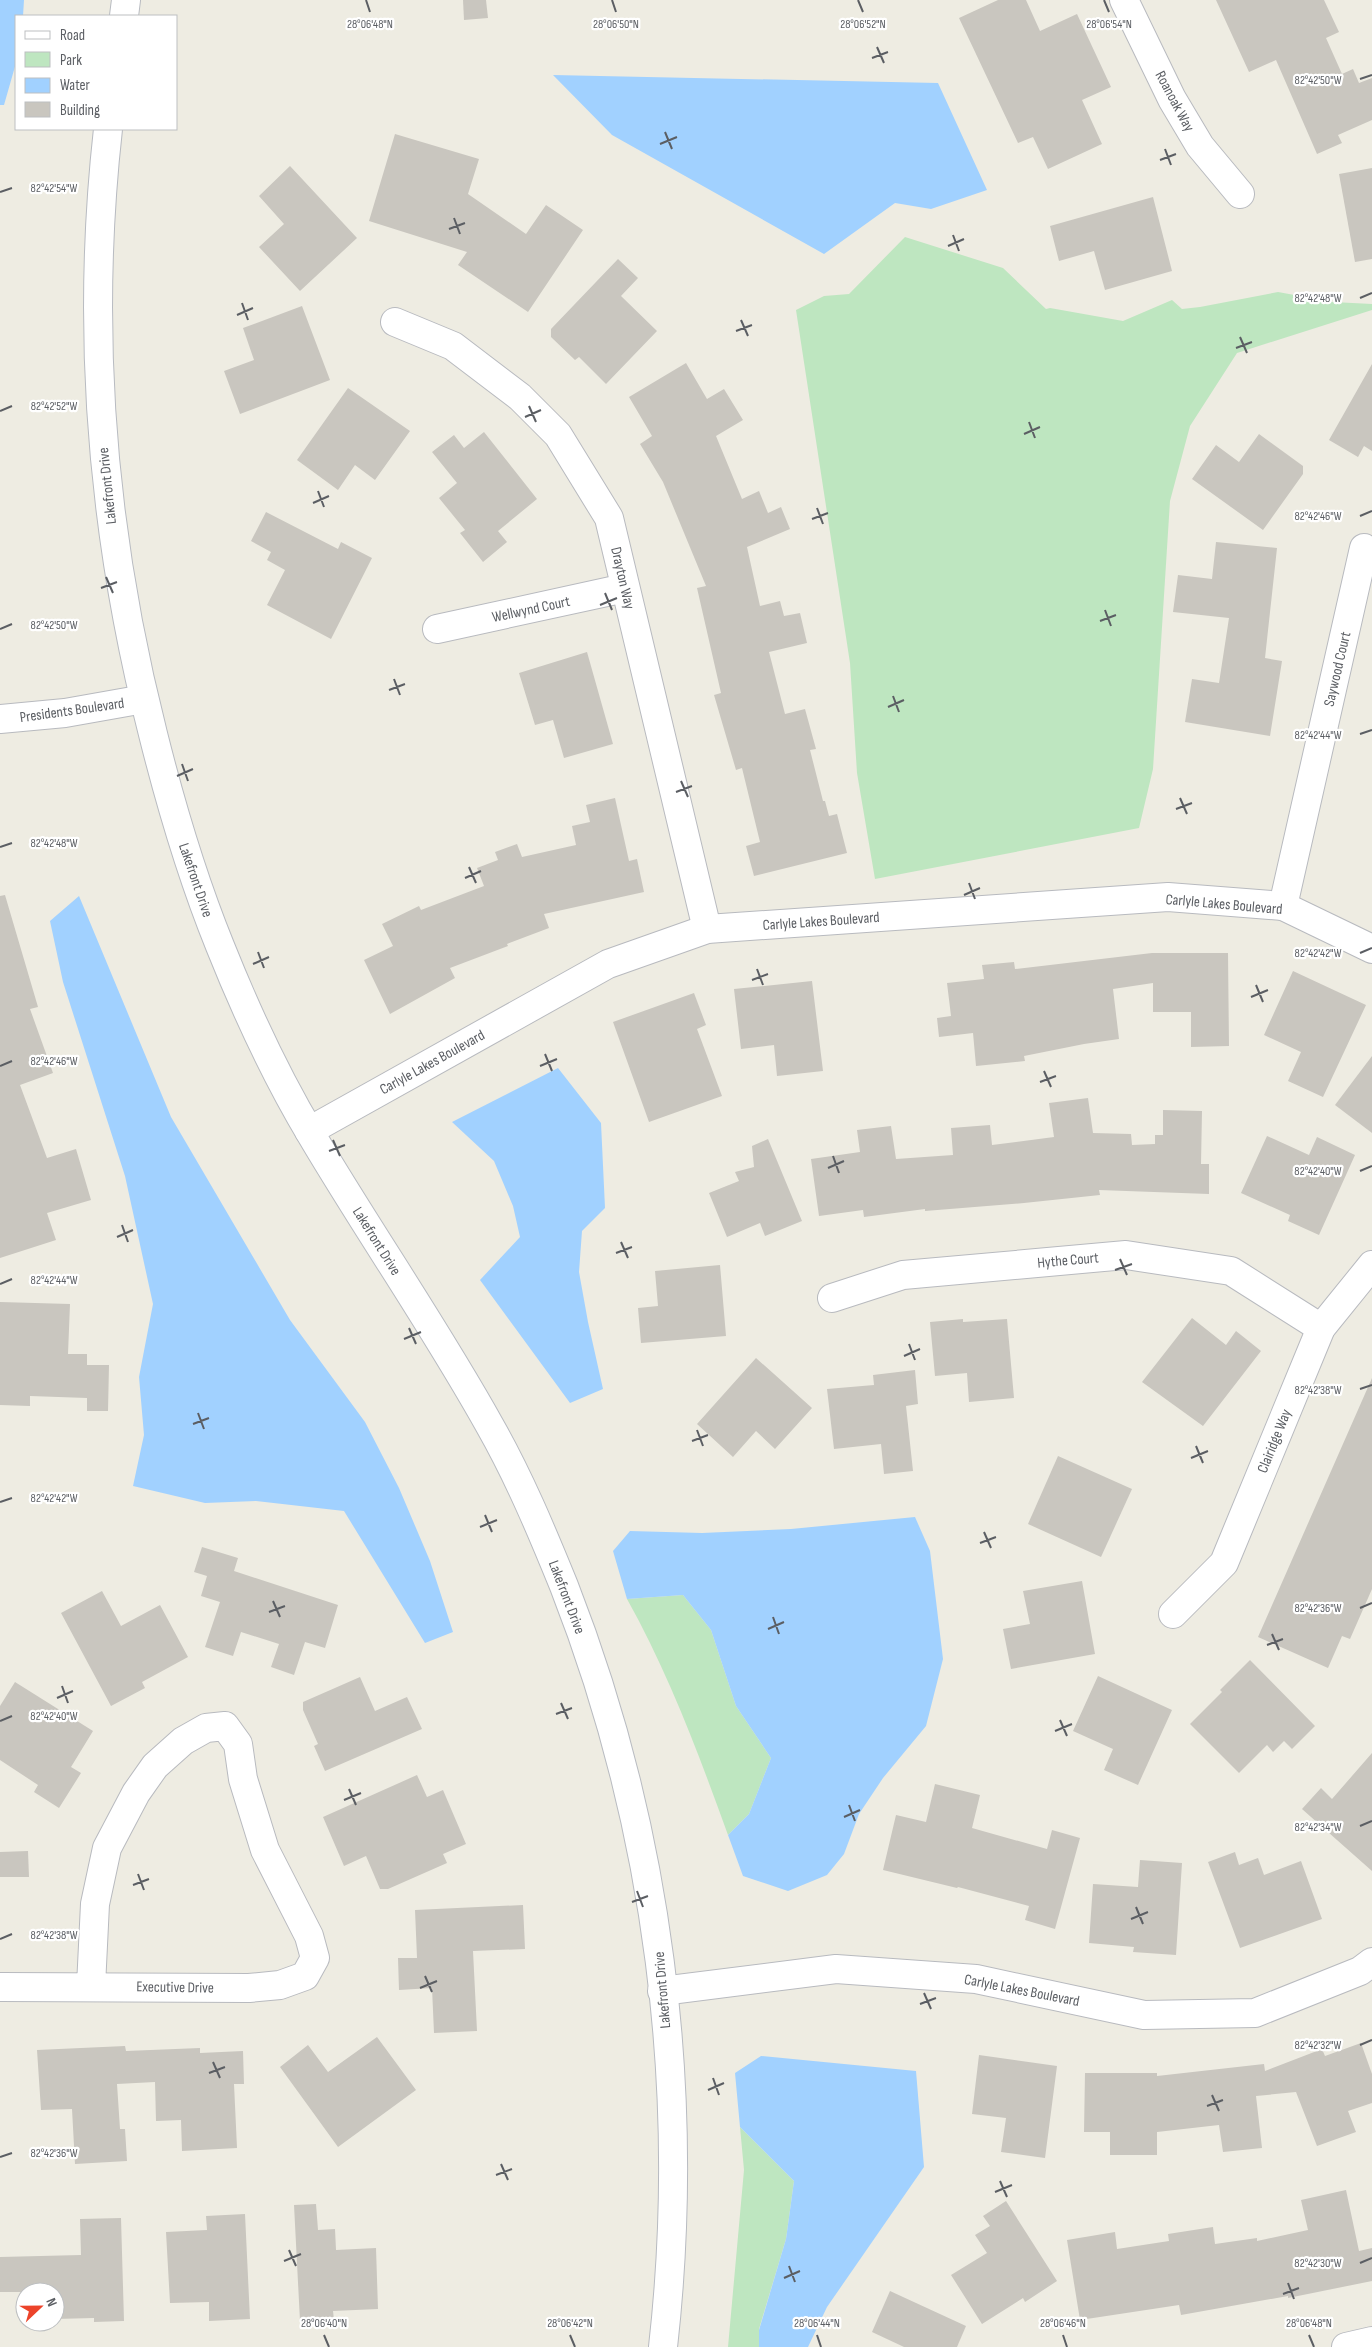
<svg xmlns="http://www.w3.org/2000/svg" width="1372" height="2347" font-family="'Sofia Sans Condensed',sans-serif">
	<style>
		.green { fill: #bee6c0 }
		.water { fill: #a1d1ff }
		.building { fill: #c9c6bf }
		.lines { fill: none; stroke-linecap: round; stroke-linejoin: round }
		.street-casing { stroke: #b8babf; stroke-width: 30 }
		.secondary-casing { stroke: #b8bbc1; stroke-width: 30 }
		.street { stroke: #fff; stroke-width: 28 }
		.secondary { stroke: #fff; stroke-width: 28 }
		.ticks { fill: none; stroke: #5b5e63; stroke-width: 2 }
		.labels { text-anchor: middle; stroke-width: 4.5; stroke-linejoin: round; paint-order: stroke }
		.street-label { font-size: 15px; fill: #5b5e63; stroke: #fff }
		.ticks-label { font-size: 12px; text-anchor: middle; fill: #5b5e63; stroke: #fff; stroke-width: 4.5; stroke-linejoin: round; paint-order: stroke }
	</style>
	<rect width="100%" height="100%" fill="#eeece2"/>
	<!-- green -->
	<g class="green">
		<polygon points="905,237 1003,268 1046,309 1050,308 1123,321 1172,300 1182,309 1200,307 1278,292 1333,302 1372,304 1372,310 1237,353 1190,426 1170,501 1153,769 1139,828 875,879 857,773 850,663 796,310 824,296 849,294"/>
		<path d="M 683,1595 L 711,1630 L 736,1706 L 771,1758 L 749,1814 L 728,1835 C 699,1755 669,1674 627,1599 Z"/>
		<polygon points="740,2127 794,2181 786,2239 759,2329 759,2347 728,2347 744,2170"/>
	</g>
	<!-- water -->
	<g class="water">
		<polygon points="0,0 24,0 23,16 16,16 16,63 4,105 0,105"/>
		<polygon points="553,75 938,83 987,190 931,209 895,203 824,254 612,135"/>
		<polygon points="79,896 171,1117 290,1320 365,1422 399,1488 430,1561 453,1632 425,1643 344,1511 256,1501 205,1503 133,1486 144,1435 139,1377 153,1304 125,1176 63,982 50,921"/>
		<polygon points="558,1068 601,1123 605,1208 582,1231 579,1272 588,1322 603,1389 570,1403 480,1280 520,1237 513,1206 494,1161 452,1122"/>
		<polygon points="915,1517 930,1551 943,1659 926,1726 883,1778 859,1814 844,1854 827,1875 788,1891 743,1876 728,1835 749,1814 771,1758 736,1706 711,1630 683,1595 627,1599 613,1551 630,1531 702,1533 791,1529"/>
		<polygon points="761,2056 916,2071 924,2167 827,2307 808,2347 759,2347 759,2330 786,2239 794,2181 740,2127 735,2073"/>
	</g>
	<!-- building -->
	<g class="building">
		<polygon points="463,0 486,0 488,18 464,20"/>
		<polygon points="998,0 1026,0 1040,31 1077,14 1111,87 1082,100 1102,144 1048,169 1033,137 1018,143 959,18"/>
		<polygon points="1216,0 1324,0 1339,32 1326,38 1342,74 1353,69 1359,83 1372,78 1372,120 1338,135 1342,143 1317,154 1276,60 1249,72"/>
		<polygon points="395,134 479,159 468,194 526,234 546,205 583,230 528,312 458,265 467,252 369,221"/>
		<polygon points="290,166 357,238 300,291 259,247 284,224 259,196"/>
		<polygon points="1372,168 1372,259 1355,262 1339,174"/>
		<polygon points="1153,197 1172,271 1105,290 1094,251 1059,261 1050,226"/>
		<polygon points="618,259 638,278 621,296 657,331 606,384 579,357 575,360 551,337 551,329"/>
		<polygon points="302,306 330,380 240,414 224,371 254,360 243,328"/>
		<polygon points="686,363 707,399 724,389 743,420 716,436 742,499 759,491 768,513 781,507 790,529 747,547 760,606 780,601 784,616 800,613 807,643 769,652 785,714 805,709 816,749 810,750 823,801 825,801 829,816 837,814 847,853 754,876 746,846 760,842 742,768 736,770 714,695 721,693 697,588 706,586 663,482 640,444 652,436 629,397"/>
		<polygon points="1372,364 1372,451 1364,446 1358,457 1329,440"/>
		<polygon points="348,388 410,431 375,480 355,465 338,490 297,460"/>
		<polygon points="484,432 537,499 498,531 507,542 483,562 460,533 465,530 439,498 457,483 432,452 454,435 464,448"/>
		<polygon points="1259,434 1303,466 1303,474 1263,530 1192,479 1216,445 1239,462"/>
		<polygon points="266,512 338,549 341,542 372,558 331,639 267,605 285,570 267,560 271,552 251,541"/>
		<polygon points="1216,542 1277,548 1265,658 1282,661 1270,736 1185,722 1192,679 1219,683 1229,618 1173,612 1178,575 1212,579"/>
		<polygon points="587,652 613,744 564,758 553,720 535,725 519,673"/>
		<polygon points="615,798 629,861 637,859 644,892 544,914 549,928 507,944 508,946 450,968 455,978 390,1014 364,960 393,946 382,924 419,906 421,910 484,886 477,868 498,860 495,852 517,844 522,857 576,845 572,826 590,822 586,805"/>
		<polygon points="5,895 38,1007 30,1009 53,1073 20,1085 47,1158 76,1149 91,1200 47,1213 56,1240 0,1258 0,896"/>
		<polygon points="1152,953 1228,953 1229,1046 1191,1047 1191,1012 1153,1012 1153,983 1113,989 1119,1039 1084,1044 1024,1056 1025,1061 976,1066 973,1033 939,1037 937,1018 951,1016 947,983 984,979 982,965 1014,962 1015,969"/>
		<polygon points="1293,971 1366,1005 1323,1097 1288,1081 1301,1052 1264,1035"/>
		<polygon points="812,981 823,1071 777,1076 774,1045 741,1049 734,989"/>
		<polygon points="694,993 706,1025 697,1029 722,1096 649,1122 613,1022"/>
		<polygon points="1372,1056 1372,1133 1335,1105"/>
		<polygon points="1088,1098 1093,1133 1131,1134 1132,1145 1155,1144 1155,1135 1163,1135 1163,1110 1202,1111 1201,1164 1209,1164 1209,1194 1099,1190 1100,1195 1024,1203 925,1211 925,1209 864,1217 863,1210 819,1216 811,1159 860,1152 857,1130 891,1126 896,1159 953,1155 951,1128 990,1125 992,1145 1054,1137 1049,1103"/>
		<polygon points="1267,1136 1309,1155 1317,1137 1355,1155 1319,1235 1288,1221 1290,1215 1241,1193"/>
		<polygon points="768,1139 802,1221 765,1236 760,1223 727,1237 709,1193 739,1181 735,1172 754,1167 752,1146"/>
		<polygon points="720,1265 726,1336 641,1343 638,1308 658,1306 655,1271"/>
		<polygon points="0,1302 70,1304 68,1354 87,1354 87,1365 109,1365 108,1411 87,1411 87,1398 30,1396 30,1406 0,1405"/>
		<polygon points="1192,1318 1226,1345 1236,1331 1261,1351 1203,1426 1142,1382"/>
		<polygon points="963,1319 963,1322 1007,1319 1014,1398 969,1402 967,1373 935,1376 930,1322"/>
		<polygon points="756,1358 812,1408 775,1449 756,1431 733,1457 697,1424"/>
		<polygon points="915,1370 918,1404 906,1406 913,1471 884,1474 881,1444 834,1449 827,1389 874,1385 873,1375"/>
		<polygon points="1372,1378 1372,1589 1350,1639 1342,1636 1328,1668 1258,1637"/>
		<polygon points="1058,1456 1132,1489 1101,1557 1028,1524"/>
		<polygon points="202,1547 238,1558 234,1571 338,1605 325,1648 305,1642 294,1675 271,1667 279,1644 241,1632 233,1656 205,1647 220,1602 201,1596 207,1576 194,1572"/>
		<polygon points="1082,1581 1095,1654 1011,1669 1003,1629 1030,1624 1023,1591"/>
		<polygon points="102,1591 121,1626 160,1605 188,1657 142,1682 145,1688 111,1706 61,1613"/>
		<polygon points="1250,1660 1315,1726 1292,1749 1284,1741 1273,1752 1267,1745 1239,1773 1190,1724 1222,1692 1220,1690"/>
		<polygon points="1098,1676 1172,1710 1138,1785 1104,1770 1113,1749 1073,1731"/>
		<polygon points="360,1677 375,1711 407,1697 422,1729 325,1771 314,1746 318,1744 303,1710 303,1702"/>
		<polygon points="15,1682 93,1731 71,1767 81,1773 59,1808 34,1792 38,1785 0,1760 0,1706"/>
		<polygon points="1372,1753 1372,1871 1302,1809 1321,1788 1332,1799"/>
		<polygon points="417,1775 427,1797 443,1790 466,1844 443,1854 447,1863 388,1889 380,1889 366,1856 344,1866 323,1817"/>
		<polygon points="935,1784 980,1795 972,1828 1047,1849 1052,1830 1080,1838 1055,1929 1025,1920 1029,1906 958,1887 957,1888 883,1870 896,1815 926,1822"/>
		<polygon points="28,1851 29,1877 0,1877 0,1852"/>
		<polygon points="1235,1852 1239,1865 1258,1858 1264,1875 1301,1861 1322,1919 1240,1948 1208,1862"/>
		<polygon points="1140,1860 1182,1863 1176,1955 1133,1952 1134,1947 1089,1943 1093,1884 1138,1887"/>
		<polygon points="523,1905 525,1949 473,1951 477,2031 434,2033 432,1988 399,1990 398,1958 417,1958 415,1910"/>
		<polygon points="377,2037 416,2090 338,2147 280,2067 308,2045 328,2072"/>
		<polygon points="1361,2043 1372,2074 1372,2103 1348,2111 1356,2132 1317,2146 1296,2092 1256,2096 1262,2148 1223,2152 1219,2125 1157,2132 1157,2155 1110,2155 1110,2132 1084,2132 1085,2073 1157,2073 1157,2076 1264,2064 1265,2071 1322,2049 1325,2056"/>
		<polygon points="125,2046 126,2051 200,2048 200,2053 243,2051 244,2084 234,2084 237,2148 182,2151 181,2120 156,2121 155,2082 117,2084 120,2129 125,2129 127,2161 75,2164 72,2109 41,2110 37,2050"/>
		<polygon points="979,2055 1057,2066 1045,2158 1001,2152 1006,2118 972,2114"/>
		<polygon points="1346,2190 1359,2251 1372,2248 1372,2281 1288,2298 1288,2296 1181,2315 1179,2305 1080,2320 1067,2240 1115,2232 1117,2249 1169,2241 1168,2234 1213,2227 1215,2244 1257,2238 1257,2241 1308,2230 1301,2200"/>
		<polygon points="1006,2201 1057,2281 1025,2302 1023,2298 982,2324 951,2275 987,2253 975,2235 990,2226 983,2216"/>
		<polygon points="316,2204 318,2230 335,2229 336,2250 376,2248 378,2309 333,2311 334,2320 300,2321 294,2205"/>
		<polygon points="245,2214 250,2319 209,2321 209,2302 170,2303 166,2232 207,2230 206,2216"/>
		<polygon points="121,2218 124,2321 94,2322 94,2318 55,2319 55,2292 0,2292 0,2257 81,2255 80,2219"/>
		<polygon points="890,2291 966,2326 957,2347 904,2347 872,2332"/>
	</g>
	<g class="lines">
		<defs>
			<g id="street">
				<polyline points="1124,0 1172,99 1200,146 1240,194"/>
				<polyline points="395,322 453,346 520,397 558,435 609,518 707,929"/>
				<polyline points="437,629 625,588"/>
				<polyline points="0,719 65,713 144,699"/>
				<polyline points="1283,906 1364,548"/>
				<polyline points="309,1131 608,964 707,929 1168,897 1283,906 1372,949"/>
				<polyline points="832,1298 903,1275 1126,1255 1231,1271 1321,1328"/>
				<polyline points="1173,1614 1224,1563 1321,1328 1372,1265"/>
				<polyline points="0,1987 249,1988 280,1985 305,1976 315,1958 309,1936 265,1850 243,1779 238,1744 225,1726 206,1728 183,1741 155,1766 136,1793 107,1848 95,1904 91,1986"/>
				<polyline points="662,1991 836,1969 976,1979 1144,2015 1255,2013 1360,1971 1372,1962"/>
				<polyline points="1346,2347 1372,2341"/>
			</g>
			<g id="secondary">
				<polyline points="124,16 126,0"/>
				<path d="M 108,129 C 85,334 102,534 153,734 C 171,806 192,877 220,946 C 246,1011 276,1076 312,1136 C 370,1234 435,1327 490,1426 C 519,1477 542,1532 564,1586 C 658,1826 692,2091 663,2347"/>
			</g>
		</defs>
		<!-- street casing -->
		<use href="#street" class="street-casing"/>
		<!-- secondary casing -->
		<use href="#secondary" class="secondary-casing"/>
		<!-- street -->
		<use href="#street" class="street"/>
		<!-- secondary -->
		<use href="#secondary" class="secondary"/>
	</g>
	<!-- ticks -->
	<path class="ticks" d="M 366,0 L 370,12M 612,0 L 616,12M 858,0 L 863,12M 1104,0 L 1109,12M 877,47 L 884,63M 872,58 L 888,52M 1360,79 L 1372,75M 665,132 L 672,149M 660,144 L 677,137M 1165,149 L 1171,165M 1160,160 L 1176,154M 0,192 L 12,188M 454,218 L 460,234M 449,229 L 465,223M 953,235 L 959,251M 948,246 L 964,239M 1360,298 L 1372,293M 242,303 L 248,320M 237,315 L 253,308M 741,320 L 748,336M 736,331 L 752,325M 1240,337 L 1247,353M 1236,348 L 1252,342M 529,406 L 536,422M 0,411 L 12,406M 525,417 L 541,410M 1029,422 L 1035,438M 1024,434 L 1040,427M 318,491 L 324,507M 313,503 L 329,496M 817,508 L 823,524M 1360,516 L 1372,511M 812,519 L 828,513M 106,577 L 113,593M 101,588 L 117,582M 605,593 L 612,610M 600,605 L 617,598M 1105,610 L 1111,626M 1100,621 L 1116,615M 0,629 L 12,624M 394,679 L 400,695M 389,690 L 405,684M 893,696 L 899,712M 888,707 L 904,700M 1360,734 L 1372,730M 182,764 L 188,781M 177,776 L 193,769M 681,781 L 688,797M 676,792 L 692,786M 1180,798 L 1187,814M 1176,809 L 1192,803M 0,847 L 12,843M 469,867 L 476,883M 465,878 L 481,871M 969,883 L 975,899M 964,895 L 980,888M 258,952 L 264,968M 1360,953 L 1372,948M 253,964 L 269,957M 757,969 L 763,985M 752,980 L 768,974M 1256,985 L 1263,1002M 1251,997 L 1268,990M 545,1054 L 552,1071M 0,1066 L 12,1061M 540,1066 L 557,1059M 1044,1071 L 1051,1087M 1040,1082 L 1056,1076M 333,1140 L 340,1156M 329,1151 L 345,1145M 833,1156 L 839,1173M 828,1168 L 844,1161M 1360,1171 L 1372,1166M 122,1225 L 128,1242M 117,1237 L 133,1230M 621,1242 L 628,1258M 616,1253 L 632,1247M 1120,1259 L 1127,1275M 1115,1270 L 1132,1264M 0,1284 L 12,1279M 409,1328 L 416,1344M 404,1339 L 421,1332M 909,1344 L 915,1360M 904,1356 L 920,1349M 1360,1389 L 1372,1385M 198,1413 L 204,1429M 193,1424 L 209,1418M 697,1430 L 703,1446M 692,1441 L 708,1435M 1196,1446 L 1203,1463M 1191,1458 L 1208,1451M 0,1502 L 12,1498M 485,1515 L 492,1532M 480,1527 L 497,1520M 984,1532 L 991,1548M 980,1543 L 996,1537M 273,1601 L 280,1617M 1360,1608 L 1372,1603M 269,1612 L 285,1606M 773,1617 L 779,1634M 768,1629 L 784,1622M 1272,1634 L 1279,1650M 1267,1645 L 1283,1639M 62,1686 L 68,1703M 57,1698 L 73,1691M 561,1703 L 568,1719M 556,1714 L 572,1708M 1060,1720 L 1067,1736M 0,1721 L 12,1716M 1055,1731 L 1072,1724M 349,1789 L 356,1805M 344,1800 L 361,1793M 849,1805 L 855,1821M 844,1817 L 860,1810M 1360,1826 L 1372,1821M 138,1874 L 144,1890M 133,1885 L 149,1879M 637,1891 L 643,1907M 632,1902 L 648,1896M 1136,1907 L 1143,1924M 1131,1919 L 1148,1912M 0,1939 L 12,1934M 425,1976 L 432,1992M 420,1988 L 437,1981M 924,1993 L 931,2009M 920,2004 L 936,1998M 1360,2045 L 1372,2040M 213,2062 L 220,2078M 209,2073 L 225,2067M 713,2078 L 719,2095M 708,2090 L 724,2083M 1212,2095 L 1219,2111M 1207,2106 L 1223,2100M 0,2157 L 12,2153M 501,2164 L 508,2180M 496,2175 L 512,2169M 1000,2181 L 1007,2197M 995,2192 L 1012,2185M 289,2250 L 296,2266M 284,2261 L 301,2254M 1360,2263 L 1372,2258M 789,2266 L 795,2282M 784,2278 L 800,2271M 1288,2283 L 1294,2299M 1283,2294 L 1299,2288M 324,2335 L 329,2347M 570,2335 L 575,2347M 817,2335 L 821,2347M 1063,2335 L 1067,2347M 1309,2335 L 1314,2347"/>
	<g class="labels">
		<!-- street labels -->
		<g class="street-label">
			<text transform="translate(1175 101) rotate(62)" y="5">Roanoak Way</text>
			<text transform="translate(107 486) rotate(-96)" y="5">Lakefront Drive</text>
			<text transform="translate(623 578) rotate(77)" y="5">Drayton Way</text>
			<text transform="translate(531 609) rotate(-12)" y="5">Wellwynd Court</text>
			<text transform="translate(1337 669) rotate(-77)" y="5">Saywood Court</text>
			<text transform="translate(72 710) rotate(-8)" y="5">Presidents Boulevard</text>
			<text transform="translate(196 880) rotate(71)" y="5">Lakefront Drive</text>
			<text transform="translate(1224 904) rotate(5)" y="5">Carlyle Lakes Boulevard</text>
			<text transform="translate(821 921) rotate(-4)" y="5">Carlyle Lakes Boulevard</text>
			<text transform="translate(432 1062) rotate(-29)" y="5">Carlyle Lakes Boulevard</text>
			<text transform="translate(377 1241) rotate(58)" y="5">Lakefront Drive</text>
			<text transform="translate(1068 1260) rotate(-5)" y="5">Hythe Court</text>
			<text transform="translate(1274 1441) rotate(-68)" y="5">Clairidge Way</text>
			<text transform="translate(567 1597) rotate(69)" y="5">Lakefront Drive</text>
			<text transform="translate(175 1987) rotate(1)" y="5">Executive Drive</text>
			<text transform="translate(662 1990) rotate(-95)" y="5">Lakefront Drive</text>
			<text transform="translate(1022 1990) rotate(11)" y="5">Carlyle Lakes Boulevard</text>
		</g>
	</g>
	<g class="ticks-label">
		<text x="370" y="28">28°06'48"N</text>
		<text x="616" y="28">28°06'50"N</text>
		<text x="863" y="28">28°06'52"N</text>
		<text x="1109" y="28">28°06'54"N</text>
		<text x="1318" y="84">82°42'50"W</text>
		<text x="54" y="192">82°42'54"W</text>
		<text x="1318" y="302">82°42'48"W</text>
		<text x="54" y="410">82°42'52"W</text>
		<text x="1318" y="520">82°42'46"W</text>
		<text x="54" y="629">82°42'50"W</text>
		<text x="1318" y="739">82°42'44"W</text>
		<text x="54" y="847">82°42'48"W</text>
		<text x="1318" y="957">82°42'42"W</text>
		<text x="54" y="1065">82°42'46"W</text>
		<text x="1318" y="1175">82°42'40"W</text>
		<text x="54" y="1284">82°42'44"W</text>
		<text x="1318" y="1394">82°42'38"W</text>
		<text x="54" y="1502">82°42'42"W</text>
		<text x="1318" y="1612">82°42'36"W</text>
		<text x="54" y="1720">82°42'40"W</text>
		<text x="1318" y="1831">82°42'34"W</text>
		<text x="54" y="1939">82°42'38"W</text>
		<text x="1318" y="2049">82°42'32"W</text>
		<text x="54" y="2157">82°42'36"W</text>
		<text x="1318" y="2267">82°42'30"W</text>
		<text x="324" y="2327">28°06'40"N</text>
		<text x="570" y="2327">28°06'42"N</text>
		<text x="817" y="2327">28°06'44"N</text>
		<text x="1063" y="2327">28°06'46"N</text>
		<text x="1309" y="2327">28°06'48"N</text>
	</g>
	<!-- legend -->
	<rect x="15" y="15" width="162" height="115" fill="#ffffff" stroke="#bdbfc1"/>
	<rect x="25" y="31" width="25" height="8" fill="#ffffff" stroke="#bdbfc1"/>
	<text x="60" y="40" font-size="15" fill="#5b5e63">Road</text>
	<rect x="25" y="52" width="25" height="15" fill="#bee6c0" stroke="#bdbfc1"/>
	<text x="60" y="65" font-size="15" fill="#5b5e63">Park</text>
	<rect x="25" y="78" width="25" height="15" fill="#a1d1ff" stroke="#bdbfc1"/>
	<text x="60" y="90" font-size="15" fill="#5b5e63">Water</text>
	<rect x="25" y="102" width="25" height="15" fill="#c9c6bf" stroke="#bdbfc1"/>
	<text x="60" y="115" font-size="15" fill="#5b5e63">Building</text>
	<!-- north arrow -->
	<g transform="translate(40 2307) rotate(68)"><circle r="24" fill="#ffffff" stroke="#bdbfc1"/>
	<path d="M0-4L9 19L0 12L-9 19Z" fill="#ec432a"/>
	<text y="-8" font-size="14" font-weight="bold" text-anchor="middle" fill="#5b5e63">N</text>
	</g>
</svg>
